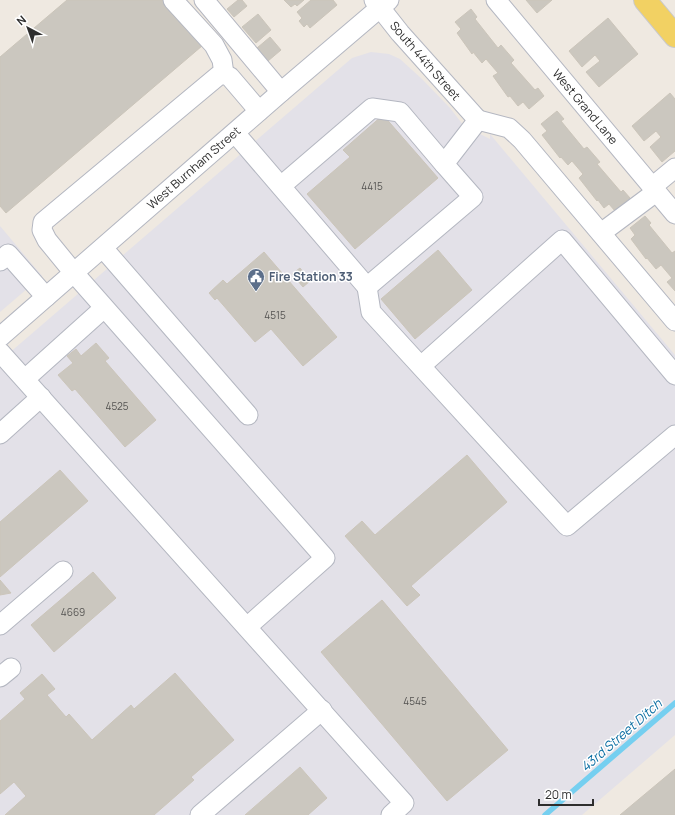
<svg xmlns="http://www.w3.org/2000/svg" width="675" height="815" font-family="Manrope,sans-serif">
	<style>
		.industrial { fill: #e3e1e8 }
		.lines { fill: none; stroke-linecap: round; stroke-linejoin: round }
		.stream { stroke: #75cff0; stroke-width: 5.5 }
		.building { fill: #cbc7bf; stroke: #cbc5ba }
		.minor-casing { stroke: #b4b7c1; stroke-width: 21 }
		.major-casing { stroke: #c9c9c9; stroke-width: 24 }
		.minor { stroke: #fff; stroke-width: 19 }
		.major { stroke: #f2d163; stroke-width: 22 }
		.labels { text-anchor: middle; stroke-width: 3; stroke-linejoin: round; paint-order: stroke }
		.number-label { font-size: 10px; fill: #555452 }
		.street-label { font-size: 12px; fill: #2e2e2e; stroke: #fff }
		.service-label { font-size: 12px; font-weight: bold; fill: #4e5e75; stroke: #fff; text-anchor: start }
		.water-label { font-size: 13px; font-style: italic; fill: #0d6fa3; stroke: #fff }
	</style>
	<rect width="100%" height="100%" fill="#efe9e1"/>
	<!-- industrial -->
	<g class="industrial">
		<polygon points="371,52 389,54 400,59 422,79 450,108 464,126 490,139 490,134 675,355 675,735 582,815 0,815 0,361 352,58"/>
		<polygon points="0,226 42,276 0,312"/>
	</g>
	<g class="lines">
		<!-- stream -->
		<polyline class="stream" points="545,815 675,703"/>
	</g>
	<!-- building -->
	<g class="building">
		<polygon points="67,0 163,0 202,46 6,213 0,206 0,57"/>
		<polygon points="238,0 242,0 247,6 234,17 227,9"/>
		<polygon points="284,0 304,0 297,6 295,4 291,7"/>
		<polygon points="311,0 333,0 337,5 310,28 307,24 304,27 299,21 302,18 297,12"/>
		<polygon points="526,0 552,0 537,13"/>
		<polygon points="471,9 477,17 475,19 498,48 501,45 514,60 511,63 535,90 538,88 544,96 529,109 523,102 518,106 510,96 508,97 493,76 498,73 486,59 482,63 473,52 472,54 457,33 461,29 455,22"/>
		<polygon points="258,14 271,30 256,43 242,27"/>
		<polygon points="608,18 638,54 599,87 586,72 600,61 595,55 582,67 569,51"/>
		<polygon points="270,37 281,50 268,61 257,48"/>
		<polygon points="670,93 675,99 675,151 662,162 650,147 661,137 656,131 644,141 632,126"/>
		<polygon points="557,111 564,119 561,121 584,149 587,147 600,162 597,164 621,192 623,190 630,198 615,211 609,204 604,208 598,200 597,201 579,178 583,174 572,161 568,165 561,157 560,158 542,135 547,131 541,124"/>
		<polygon points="383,115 438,178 355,249 307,194 350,157 343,150"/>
		<polygon points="645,216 651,223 649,225 672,253 675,251 675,291 667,282 672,278 661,265 656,269 647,258 646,259 631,239 635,235 630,228"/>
		<polygon points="438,250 472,290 415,339 381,299"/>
		<polygon points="264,252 337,337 303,366 271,329 255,342 217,298 215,300 209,293 223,280 227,284"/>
		<polygon points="300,268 310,281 303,287 292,274"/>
		<polygon points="96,343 109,358 105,361 156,420 125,447 75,389 72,391 58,375 73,363 67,356 76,349 81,356"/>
		<polygon points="467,455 507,502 411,586 420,595 407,606 345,536 362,521 375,535"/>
		<polygon points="60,470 88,501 0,577 0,522"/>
		<polygon points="93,572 116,598 54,652 31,625"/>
		<polygon points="0,580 11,593 0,595"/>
		<polygon points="382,600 508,750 447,801 321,652"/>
		<polygon points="175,673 234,740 191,777 194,780 154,815 5,815 26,796 14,782 0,794 0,721 25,699 20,693 42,674 55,689 47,695 66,717 69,714 92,740 131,705 134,709"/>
		<polygon points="300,767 327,798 308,815 245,815"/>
		<polygon points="675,769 675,815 620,815"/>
	</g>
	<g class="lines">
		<defs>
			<g id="minor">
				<polyline points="173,0 214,45 222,60 224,74"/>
				<polyline points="204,0 281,92"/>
				<polyline points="374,0 400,33 478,120"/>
				<polyline points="496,0 675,214"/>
				<polyline points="478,120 509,128 522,140 675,321"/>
				<polyline points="235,133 367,287 473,197 444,164 478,120"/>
				<polyline points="281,186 372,108 400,112 444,164"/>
				<polyline points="652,187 675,168"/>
				<polyline points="601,233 656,192"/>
				<polyline points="103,248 248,415"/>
				<polyline points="0,261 8,254 46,297"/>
				<polyline points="367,287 371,312 567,526 675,435"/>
				<polyline points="0,337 281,92 389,0"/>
				<polyline points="0,352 404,803 391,815"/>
				<polyline points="421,366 562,240 675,375"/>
				<polyline points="25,379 104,308"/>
				<polyline points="0,434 41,397"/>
				<polyline points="0,625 63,571"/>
				<polyline points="247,627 325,558 74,273 47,240 42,230 43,222 218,76 224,74 230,77 259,111"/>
				<polyline points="0,677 11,668"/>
				<polyline points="200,815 322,710"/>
			</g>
			<polyline id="major" points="645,0 675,36"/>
		</defs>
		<!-- minor casing -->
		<use href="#minor" class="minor-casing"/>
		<!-- major casing -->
		<use href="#major" class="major-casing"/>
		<!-- minor -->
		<use href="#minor" class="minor"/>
		<!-- major -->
		<use href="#major" class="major"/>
	</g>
	<!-- icons -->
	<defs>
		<symbol id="civic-pin" viewBox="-11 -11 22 30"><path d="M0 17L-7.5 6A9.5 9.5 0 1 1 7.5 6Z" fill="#5c6f8a" stroke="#fff"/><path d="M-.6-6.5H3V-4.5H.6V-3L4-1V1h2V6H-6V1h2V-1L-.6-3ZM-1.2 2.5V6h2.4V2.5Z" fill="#fff"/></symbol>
	</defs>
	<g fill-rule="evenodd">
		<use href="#civic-pin" x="246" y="267" width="20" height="27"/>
	</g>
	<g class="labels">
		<!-- number labels -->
		<g class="number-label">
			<text x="372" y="190">4415</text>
			<text x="275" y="319">4515</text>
			<text x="117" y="410">4525</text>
			<text x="73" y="616">4669</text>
			<text x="415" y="705">4545</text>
		</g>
		<!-- street labels -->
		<g class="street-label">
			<text transform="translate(425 61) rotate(49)" y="4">South 44th Street</text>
			<text transform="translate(585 107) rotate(50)" y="4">West Grand Lane</text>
			<text transform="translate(194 168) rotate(-41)" y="4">West Burnham Street</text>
		</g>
		<!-- service labels -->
		<g class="service-label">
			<text x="269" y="281">Fire Station 33</text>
		</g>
		<!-- water labels -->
		<g class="water-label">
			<text transform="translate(621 735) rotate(-41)" y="5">43rd Street Ditch</text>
		</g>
	</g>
	<!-- north arrow -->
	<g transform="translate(28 28) rotate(319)" stroke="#ffffff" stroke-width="3" paint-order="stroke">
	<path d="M0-3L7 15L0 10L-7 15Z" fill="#2e2e2e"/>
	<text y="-6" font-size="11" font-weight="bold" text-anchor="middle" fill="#2e2e2e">N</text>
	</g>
	<!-- scale -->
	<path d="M539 799v6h54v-6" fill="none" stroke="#2e2e2e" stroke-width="2"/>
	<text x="545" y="799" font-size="12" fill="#2e2e2e" stroke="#ffffff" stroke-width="3" paint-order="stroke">20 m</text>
</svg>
